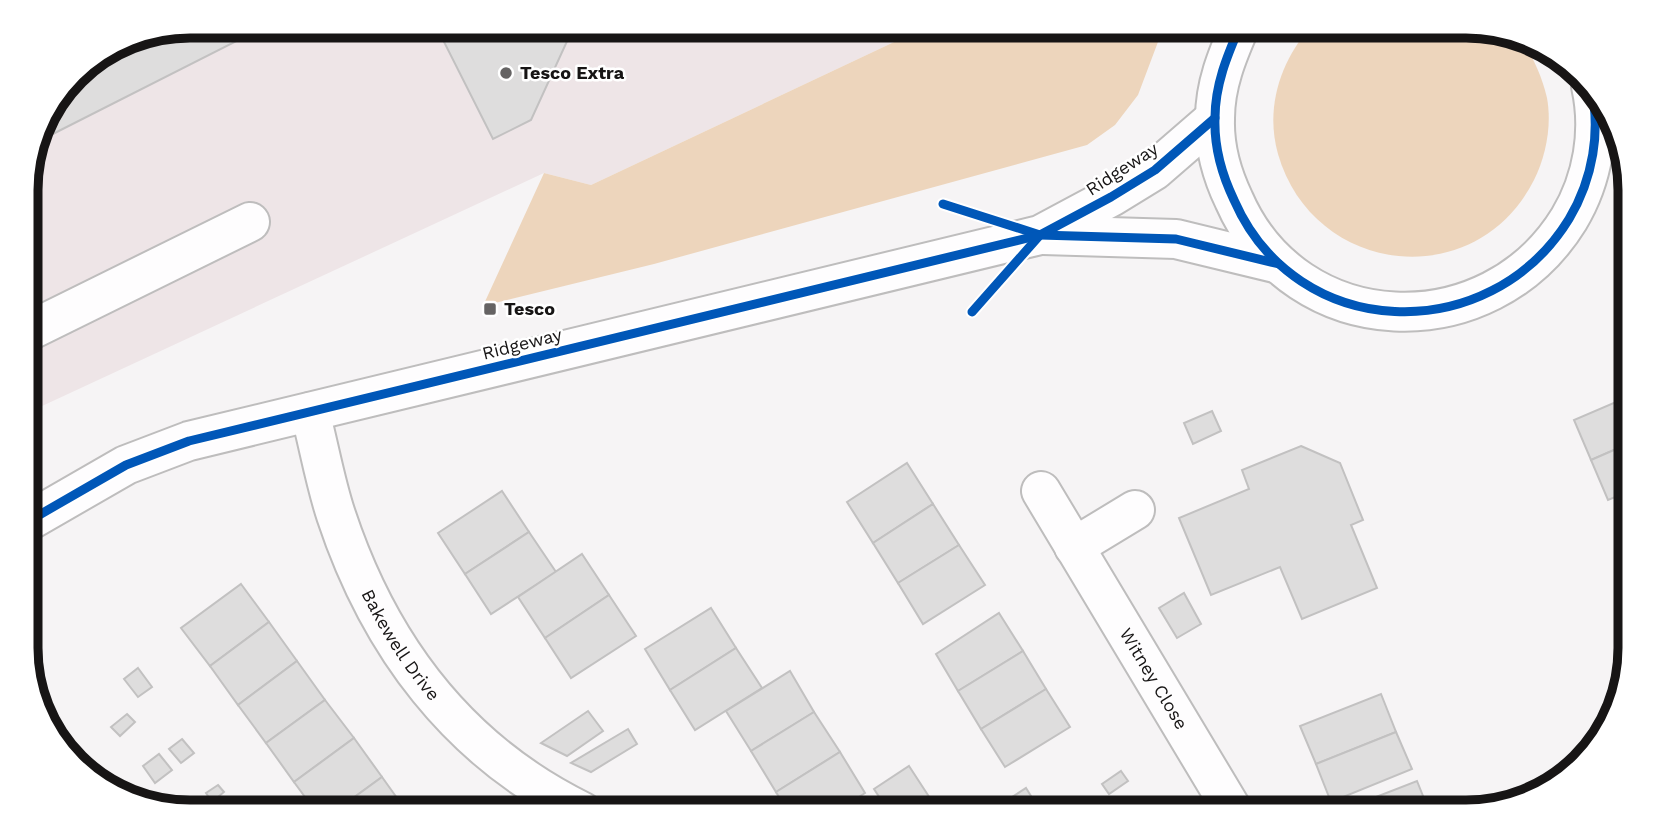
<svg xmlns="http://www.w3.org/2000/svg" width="1657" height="838" font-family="'Work Sans',sans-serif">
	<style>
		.built { fill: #eee5e7 }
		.green { fill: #edd5bc }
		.building { fill: #dedddd; stroke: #c2c1c1; stroke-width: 2 }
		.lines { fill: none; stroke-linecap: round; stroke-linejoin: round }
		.minor-casing { stroke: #bebdbd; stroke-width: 42 }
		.minor { stroke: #fefdfe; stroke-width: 38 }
		.cycleway-casing { stroke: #fff; stroke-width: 13 }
		.cycleway { stroke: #0057b8; stroke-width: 9 }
		.poi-dot { fill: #656363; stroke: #fff; stroke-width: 2.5 }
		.labels { text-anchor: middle; stroke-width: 5; stroke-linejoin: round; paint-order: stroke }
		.poi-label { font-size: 18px; font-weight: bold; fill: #171515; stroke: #fff; text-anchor: start }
		.street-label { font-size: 18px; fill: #171515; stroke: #fff }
		.rim { fill: none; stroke: #171515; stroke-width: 9 }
	</style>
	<rect width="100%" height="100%" fill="#f6f4f5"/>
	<!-- built -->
	<polygon class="built" points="191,26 928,26 591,185 544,173 27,413 27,180 43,118 82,67 128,39"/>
	<!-- green -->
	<g class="green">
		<polygon points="928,26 1164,26 1138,95 1115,125 1087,145 654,264 483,306 544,173 591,185"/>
		<path d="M 1311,26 L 1466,26 L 1522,39 C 1533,58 1542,76 1547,98 C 1552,125 1546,156 1534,180 C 1476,295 1313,276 1278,154 C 1265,108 1280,62 1311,26 Z"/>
	</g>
	<!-- building -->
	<g class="building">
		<polygon points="191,26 266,26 37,142 43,118 82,67 128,39"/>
		<polygon points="436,26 574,26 531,120 493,139"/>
		<polygon points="1630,396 1630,443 1591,460 1574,420"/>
		<polygon points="1212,411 1221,431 1193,444 1184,423"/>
		<polygon points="1630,443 1630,491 1608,500 1591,460"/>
		<polygon points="1301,446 1340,463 1363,520 1351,525 1377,588 1302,619 1280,567 1211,595 1179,518 1249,489 1242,470"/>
		<polygon points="907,463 933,504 873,543 847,502"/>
		<polygon points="502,491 529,532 465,574 438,533"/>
		<polygon points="933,504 959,545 898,583 873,543"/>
		<polygon points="1630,506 1630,541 1617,512"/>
		<polygon points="529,532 556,572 491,614 465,574"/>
		<polygon points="959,545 985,585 923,624 898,583"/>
		<polygon points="582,554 609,595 545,638 518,597"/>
		<polygon points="241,584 269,622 210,666 181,628"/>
		<polygon points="1184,593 1201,624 1177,638 1159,608"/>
		<polygon points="609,595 636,636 571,678 545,638"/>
		<polygon points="711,608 736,648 670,690 645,649"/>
		<polygon points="999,613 1023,651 958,691 936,654"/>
		<polygon points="269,622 297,661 238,705 210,666"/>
		<polygon points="736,648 762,688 695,730 670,690"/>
		<polygon points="1023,651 1046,689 981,729 958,691"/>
		<polygon points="297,661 325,700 266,743 238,705"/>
		<polygon points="138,668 152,687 138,697 124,679"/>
		<polygon points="790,671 814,712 751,751 726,711"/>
		<polygon points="1046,689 1070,727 1005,767 981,729"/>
		<polygon points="1381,694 1396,732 1316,764 1300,726"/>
		<polygon points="325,700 354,738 294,782 266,743"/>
		<polygon points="588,711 603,731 567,756 541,743"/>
		<polygon points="814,712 840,752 776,792 751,751"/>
		<polygon points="127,714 135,722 120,736 111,727"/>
		<polygon points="628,729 637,744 591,772 571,763"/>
		<polygon points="1396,732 1412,769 1331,802 1316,764"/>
		<polygon points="354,738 382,777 334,812 316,812 294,782"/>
		<polygon points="182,739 194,753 181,763 169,749"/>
		<polygon points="840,752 865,793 835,812 788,812 776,792"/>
		<polygon points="159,754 172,770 155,783 143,766"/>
		<polygon points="909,766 939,812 889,812 874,789"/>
		<polygon points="1121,771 1128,781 1109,794 1102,784"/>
		<polygon points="382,777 407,812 334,812"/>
		<polygon points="1417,781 1429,811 1340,811"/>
		<polygon points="218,785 224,792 212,802 206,793"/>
		<polygon points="1026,788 1041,812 989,812"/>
	</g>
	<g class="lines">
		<defs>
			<g id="minor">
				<path d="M 1240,26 C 1227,56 1215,85 1215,118 C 1214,146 1222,175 1234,200 C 1296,342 1489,349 1569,219 C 1593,179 1601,131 1591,86"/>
				<polyline points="1043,235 1176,239 1279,264"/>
				<polyline points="27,332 250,222"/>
				<path id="s1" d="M 310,412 C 319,446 325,482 336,515 C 379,645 458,751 583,812"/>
				<path id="s2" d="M 1041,491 L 1233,811"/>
				<polyline points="27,522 126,465 189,441 1040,235 1111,197 1155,170 1215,118"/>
				<polyline points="1074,547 1135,510"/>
			</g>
		</defs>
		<!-- minor casing -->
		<use href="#minor" class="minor-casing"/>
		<!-- minor -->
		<use href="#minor" class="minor"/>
		<defs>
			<g id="cycleway">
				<path d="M 1240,26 C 1227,56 1215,85 1215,118 C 1214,146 1222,175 1234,200 C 1296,342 1489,349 1569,219 C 1593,179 1601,131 1591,86"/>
				<polyline points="943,204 1040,235 1176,239 1279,264"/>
				<polyline points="972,312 1040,235"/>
				<polyline points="27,522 126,465 189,441 1040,235 1111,197 1155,170 1215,118"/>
			</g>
		</defs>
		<!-- cycleway casing -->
		<use href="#cycleway" class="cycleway-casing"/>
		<!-- cycleway -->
		<use href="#cycleway" class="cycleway"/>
	</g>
	<!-- markers -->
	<g class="poi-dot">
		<circle cx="506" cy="73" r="7"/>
		<rect x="483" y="302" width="14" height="14" rx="3.5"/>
	</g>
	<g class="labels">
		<!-- poi labels -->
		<g class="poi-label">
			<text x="520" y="79">Tesco Extra</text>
			<text x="504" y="315">Tesco</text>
		</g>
		<!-- street labels -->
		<g class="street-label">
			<text transform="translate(1122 169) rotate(-33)" y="6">Ridgeway</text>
			<text transform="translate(522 344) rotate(-14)" y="6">Ridgeway</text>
			<text dy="6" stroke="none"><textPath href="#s1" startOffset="252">Bakewell Drive</textPath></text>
			<text dy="6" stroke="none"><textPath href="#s2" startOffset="219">Witney Close</textPath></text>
		</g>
	</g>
	<!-- crop -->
	<path d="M0 0H1657V838H0ZM190 38H1466A152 152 0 0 1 1618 190V648A152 152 0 0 1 1466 800H190A152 152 0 0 1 38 648V190A152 152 0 0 1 190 38Z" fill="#fff" fill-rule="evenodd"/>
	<path class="rim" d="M190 38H1466A152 152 0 0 1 1618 190V648A152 152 0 0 1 1466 800H190A152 152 0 0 1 38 648V190A152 152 0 0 1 190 38Z"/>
</svg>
